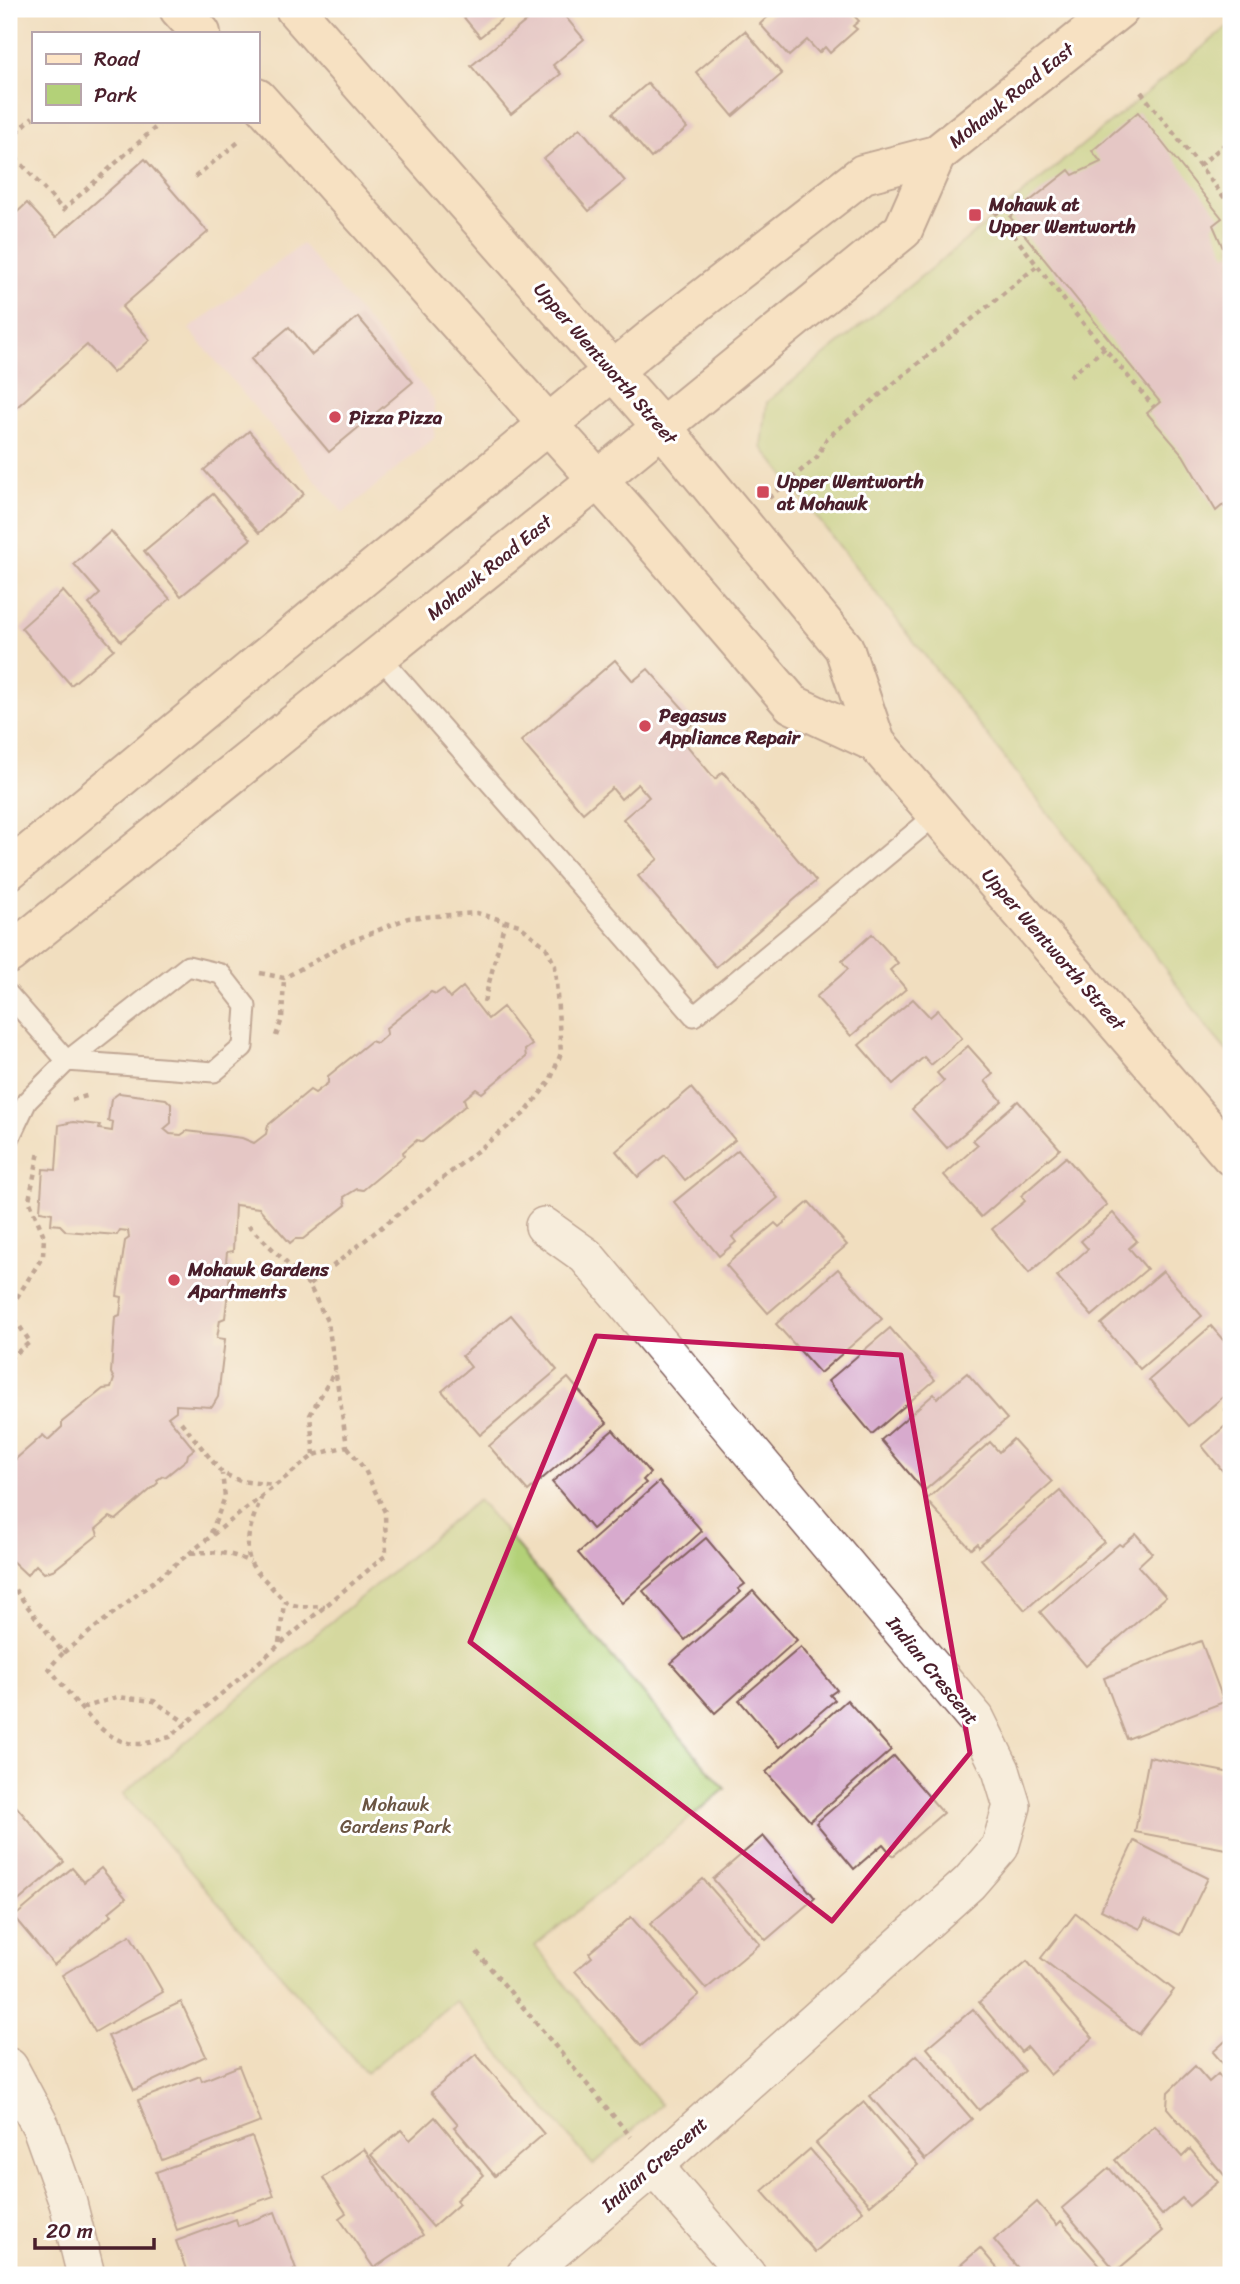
<svg xmlns="http://www.w3.org/2000/svg" width="1240" height="2284" font-family="Sriracha,sans-serif">
	<style>
		.built { fill: #efd0e6 }
		.green { fill: #b3d178; stroke: #7e7852; stroke-width: 2 }
		.building { fill: #d7aacd }
		.lines { fill: none; stroke-linecap: round; stroke-linejoin: round }
		.service-casing { stroke: #84625f; stroke-width: 23 }
		.minor-casing { stroke: #84625f; stroke-width: 40 }
		.secondary-casing { stroke: #84625f; stroke-width: 42 }
		.path { stroke: #84625f; stroke-width: 4.5; stroke-dasharray: 5 5; stroke-linecap: butt }
		.service { stroke: #fff; stroke-width: 19 }
		.minor { stroke: #fff; stroke-width: 37 }
		.secondary { stroke: #fee5c5; stroke-width: 38 }
		.marked { fill: none; stroke: #c2185b; stroke-width: 5; stroke-linejoin: round }
		.poi-dot { fill: #d1495b; stroke: #fff; stroke-width: 2.5 }
		.labels { text-anchor: middle; stroke-width: 6; stroke-linejoin: round; paint-order: stroke }
		.street-label { font-size: 19px; fill: #4a1f2b; stroke: #fff }
		.poi-label { font-size: 19px; font-weight: bold; fill: #4a1f2b; stroke: #fff; text-anchor: start }
		.park-label { font-size: 19px; fill: #6a5442; stroke: #fff }
	</style>
	<rect width="100%" height="100%" fill="#fff"/>
	<filter id="ink" filterUnits="userSpaceOnUse"><feTurbulence type="fractalNoise" baseFrequency=".0143" numOctaves="2"/><feDisplacementMap in="SourceGraphic" scale="14" xChannelSelector="R" yChannelSelector="G"/><feConvolveMatrix kernelMatrix="1 2 1 2 8 2 1 2 1" color-interpolation-filters="sRGB"/></filter>
	<filter id="wash" filterUnits="userSpaceOnUse"><feTurbulence type="fractalNoise" baseFrequency=".00686" numOctaves="4" result="noise"/><feDisplacementMap in="SourceGraphic" scale="28" xChannelSelector="R" yChannelSelector="G"/><feGaussianBlur stdDeviation="1.57" result="paint"/><feColorMatrix in="noise" values="0 0 0 0 0 0 0 0 0 0 0 0 0 0 0 0 0 1.4 0 .05"/><feComposite in="paint" operator="in"/></filter>
	<g filter="url(#wash)">
		<rect width="100%" height="100%" fill="#f1debf"/>
		<!-- built -->
		<polygon class="built" points="302,244 434,400 434,438 343,513 189,329"/>
		<!-- green -->
		<g class="green">
			<polygon points="1231,24 1231,1056 1209,1030 1115,899 762,447 767,402"/>
			<polygon points="478,1500 725,1789 535,1946 661,2105 593,2165 455,2001 366,2073 123,1794"/>
		</g>
		<g id="blocks">
			<!-- building -->
			<g class="building">
				<polygon points="457,9 514,9 480,37"/>
				<polygon points="541,9 559,9 584,39 553,65 561,74 511,114 471,66"/>
				<polygon points="776,9 848,9 859,21 853,26 857,29 830,53 825,47 819,53 807,40 789,56 760,24"/>
				<polygon points="745,31 782,74 733,116 696,72"/>
				<polygon points="648,83 687,128 651,158 613,113"/>
				<polygon points="1138,112 1222,218 1213,225 1226,255 1231,251 1231,516 1223,505 1216,511 1183,455 1147,413 1160,402 1010,217 1069,170 1073,175 1101,162 1092,151"/>
				<polygon points="580,128 625,181 589,211 544,159"/>
				<polygon points="145,159 208,232 122,307 150,340 113,373 87,345 9,414 9,220 27,203 57,236"/>
				<polygon points="358,317 413,382 329,452 251,359 289,327 312,355"/>
				<polygon points="249,431 304,494 259,533 204,470"/>
				<polygon points="213,494 251,539 181,596 144,551"/>
				<polygon points="111,531 170,599 121,641 89,604 100,594 74,564"/>
				<polygon points="63,591 114,649 71,685 21,628"/>
				<polygon points="615,660 633,681 648,669 695,722 679,736 715,779 723,772 816,881 716,967 638,876 658,859 623,819 649,797 638,784 621,799 612,788 583,813 521,741"/>
				<polygon points="872,934 898,963 890,970 906,989 851,1036 816,997 848,969 842,961"/>
				<polygon points="463,987 488,1019 503,1007 532,1045 525,1050 526,1057 482,1093 476,1089 464,1099 466,1105 422,1142 417,1140 403,1152 404,1156 363,1190 357,1189 344,1197 346,1205 303,1239 295,1239 290,1243 259,1208 235,1205 233,1251 227,1252 226,1262 231,1264 225,1318 220,1320 217,1338 225,1339 218,1397 212,1407 176,1405 176,1411 168,1417 194,1449 188,1454 187,1459 165,1477 163,1476 157,1480 158,1483 116,1520 110,1517 96,1529 98,1535 55,1569 44,1573 36,1565 27,1575 9,1558 9,1465 43,1435 48,1440 62,1427 62,1422 103,1389 111,1388 114,1379 111,1373 115,1317 120,1315 122,1297 117,1296 125,1241 129,1238 128,1231 120,1230 117,1235 66,1231 60,1225 51,1224 52,1213 40,1211 43,1169 56,1170 59,1125 73,1122 100,1125 99,1129 112,1131 113,1122 108,1121 111,1099 119,1093 166,1099 171,1104 171,1123 164,1129 170,1134 181,1135 187,1131 242,1138 254,1143 266,1134 268,1125 310,1090 315,1093 328,1083 328,1076 371,1041 377,1043 387,1034 386,1028 431,992 436,994 443,989 450,998"/>
				<polygon points="913,999 930,1017 938,1010 962,1038 931,1065 924,1057 893,1084 859,1045"/>
				<polygon points="968,1046 993,1074 985,1081 1002,1101 947,1148 912,1109 944,1081 937,1073"/>
				<polygon points="691,1088 735,1140 685,1180 665,1155 638,1177 616,1151"/>
				<polygon points="1018,1101 1060,1149 981,1217 944,1175 978,1145 973,1140"/>
				<polygon points="738,1150 778,1198 732,1237 736,1242 719,1256 674,1202"/>
				<polygon points="1066,1157 1107,1205 1029,1273 992,1229 1025,1201 1021,1196"/>
				<polygon points="809,1202 847,1245 768,1313 726,1265 775,1223 779,1227"/>
				<polygon points="1113,1213 1137,1241 1129,1248 1147,1269 1092,1316 1057,1276 1088,1249 1081,1241"/>
				<polygon points="838,1269 882,1319 820,1373 776,1324"/>
				<polygon points="1163,1271 1202,1316 1140,1369 1101,1324"/>
				<polygon points="511,1315 557,1370 480,1435 442,1391 471,1367 462,1356"/>
				<polygon points="1211,1326 1231,1349 1231,1390 1189,1426 1149,1380"/>
				<polygon points="890,1328 935,1380 872,1434 828,1381"/>
				<polygon points="967,1373 1007,1419 924,1491 881,1440 934,1394 937,1398"/>
				<polygon points="568,1378 607,1423 528,1491 489,1446"/>
				<polygon points="1231,1402 1231,1417 1224,1409"/>
				<polygon points="1231,1421 1231,1481 1202,1446"/>
				<polygon points="613,1430 650,1473 643,1480 646,1483 592,1529 552,1482"/>
				<polygon points="1013,1439 1052,1482 979,1547 977,1544 971,1549 926,1500 990,1442 999,1452"/>
				<polygon points="659,1482 702,1531 622,1603 578,1553"/>
				<polygon points="1060,1491 1104,1542 1025,1610 981,1559"/>
				<polygon points="1136,1534 1152,1553 1138,1566 1166,1597 1086,1666 1040,1612 1119,1544 1122,1546"/>
				<polygon points="706,1538 745,1584 738,1589 741,1592 685,1640 643,1591"/>
				<polygon points="753,1591 797,1640 715,1713 671,1663"/>
				<polygon points="1201,1641 1224,1702 1127,1739 1104,1678"/>
				<polygon points="801,1647 837,1690 830,1695 835,1700 779,1747 739,1700"/>
				<polygon points="847,1700 891,1750 810,1821 766,1772"/>
				<polygon points="894,1756 943,1813 893,1856 883,1844 854,1869 816,1823"/>
				<polygon points="1149,1757 1231,1773 1231,1850 1135,1832"/>
				<polygon points="15,1805 64,1862 9,1909 9,1811"/>
				<polygon points="763,1836 815,1898 766,1940 713,1879"/>
				<polygon points="1134,1841 1208,1878 1180,1935 1145,1918 1140,1929 1101,1910"/>
				<polygon points="72,1868 84,1882 101,1868 126,1898 109,1912 112,1915 54,1965 14,1917"/>
				<polygon points="703,1879 760,1944 706,1989 650,1924"/>
				<polygon points="1076,1913 1174,1990 1139,2034 1041,1958"/>
				<polygon points="631,1917 699,1995 641,2046 575,1971 592,1957 589,1953"/>
				<polygon points="130,1935 163,1992 95,2032 62,1975"/>
				<polygon points="1027,1961 1093,2038 1050,2075 1027,2047 1021,2052 979,2002"/>
				<polygon points="181,2002 206,2056 134,2090 108,2036"/>
				<polygon points="973,2009 1025,2071 979,2110 927,2048"/>
				<polygon points="1231,2036 1231,2073 1213,2052"/>
				<polygon points="476,2054 544,2134 495,2176 454,2127 458,2124 431,2092"/>
				<polygon points="917,2055 972,2119 925,2160 870,2096"/>
				<polygon points="239,2066 261,2122 162,2160 138,2100 200,2076 202,2081"/>
				<polygon points="1195,2066 1209,2082 1218,2074 1231,2090 1231,2171 1225,2176 1167,2108 1168,2092"/>
				<polygon points="864,2102 918,2165 870,2205 816,2143"/>
				<polygon points="435,2117 484,2175 456,2200 459,2204 433,2227 371,2155 401,2130 410,2140"/>
				<polygon points="1155,2126 1182,2157 1190,2149 1218,2182 1189,2206 1182,2198 1162,2215 1115,2160"/>
				<polygon points="252,2137 274,2196 177,2230 156,2172"/>
				<polygon points="364,2149 423,2235 374,2268 339,2218 346,2213 323,2178"/>
				<polygon points="810,2149 863,2211 815,2252 762,2191"/>
				<polygon points="1109,2168 1163,2231 1116,2271 1062,2208"/>
				<polygon points="1037,2202 1057,2225 1061,2221 1108,2275 1024,2275 994,2240"/>
				<polygon points="275,2212 296,2269 278,2275 188,2275 176,2241 236,2219 238,2226"/>
				<polygon points="980,2248 1003,2275 949,2275"/>
			</g>
		</g>
	</g>
	<g filter="url(#ink)">
		<use href="#blocks" fill-opacity="0" stroke="#84625f" stroke-width="2"/>
		<g class="lines">
			<defs>
				<g id="service">
					<polyline points="379,656 694,1016 937,814"/>
					<polyline points="9,995 67,1061 214,1072 243,1047 246,1006 221,974 188,966 67,1061 27,1101 9,1139"/>
				</g>
				<g id="minor">
					<polyline points="9,2067 41,2127 68,2203 86,2275"/>
					<polyline points="654,2166 747,2275"/>
					<polyline points="525,2275 654,2166 969,1883 1000,1847 1012,1806 1001,1770 976,1719 586,1256 544,1226"/>
				</g>
				<g id="secondary">
					<polyline points="179,9 201,33"/>
					<polyline points="295,9 662,427 844,648 876,743 1231,1156"/>
					<polyline points="257,98 635,521 792,704 876,743"/>
					<polyline points="9,870 661,331 863,174 936,155 1119,9"/>
					<polyline points="9,954 597,480 903,230 936,155"/>
				</g>
			</defs>
			<!-- service casing -->
			<use href="#service" class="service-casing"/>
			<!-- minor casing -->
			<use href="#minor" class="minor-casing"/>
			<!-- secondary casing -->
			<use href="#secondary" class="secondary-casing"/>
			<!-- path -->
			<g class="path">
				<polyline points="1141,92 1231,206"/>
				<polyline points="9,139 33,117"/>
				<polyline points="9,150 63,210 155,128"/>
				<polyline points="1199,166 1231,139"/>
				<polyline points="195,177 241,140"/>
				<polyline points="995,211 1072,310 1154,407"/>
				<polyline points="1070,376 1105,348"/>
				<polyline points="769,498 817,457 827,438 1037,266"/>
				<polyline points="260,973 284,978 347,943 408,918 477,913 519,925 546,947 555,966 561,1053 550,1081 526,1112 309,1285"/>
				<polyline points="484,1002 505,921"/>
				<polyline points="276,1036 282,1019 284,978"/>
				<polyline points="72,1100 90,1095"/>
				<polyline points="9,1359 30,1342 9,1310 43,1256 44,1236 29,1200 39,1152"/>
				<polyline points="181,1422 222,1473 240,1481 274,1485"/>
				<polyline points="314,1455 310,1415 335,1371"/>
				<path d="M 262,1496 C 254,1516 243,1540 250,1561 C 253,1569 262,1577 268,1583 C 290,1609 291,1607 325,1606"/>
				<polyline points="211,1533 225,1497 222,1474"/>
				<path d="M 191,1553 C 213,1551 230,1552 250,1562"/>
				<polyline points="9,1582 63,1653 314,1455 347,1446 328,1323 309,1285 245,1222"/>
				<polyline points="279,1643 284,1603"/>
				<path d="M 63,1653 L 49,1668 C 70,1693 101,1745 138,1744 C 148,1744 160,1739 170,1737 L 386,1555 L 385,1512 L 365,1470 L 347,1446"/>
				<polyline points="83,1708 117,1697 154,1701 186,1723"/>
				<polyline points="477,1952 631,2137"/>
			</g>
			<!-- service -->
			<use href="#service" class="service"/>
			<!-- minor -->
			<use href="#minor" class="minor"/>
			<!-- secondary -->
			<use href="#secondary" class="secondary"/>
		</g>
	</g>
	<!-- marked area -->
	<path d="M0 0H1240V2284H0ZM 596,1336 L 901,1355 L 970,1753 L 832,1921 L 470,1642 Z" fill="#f1debf" fill-opacity=".55" fill-rule="evenodd"/>
	<path class="marked" d="M 596,1336 L 901,1355 L 970,1753 L 832,1921 L 470,1642 Z"/>
	<!-- markers -->
	<g class="poi-dot">
		<rect x="968" y="208" width="14" height="14" rx="3.5"/>
		<circle cx="335" cy="417" r="7"/>
		<rect x="756" y="485" width="14" height="14" rx="3.5"/>
		<circle cx="645" cy="726" r="7"/>
		<circle cx="174" cy="1280" r="7"/>
	</g>
	<g class="labels">
		<!-- street labels -->
		<g class="street-label">
			<text transform="translate(1011 95) rotate(-39)" y="7">Mohawk Road East</text>
			<text transform="translate(606 363) rotate(49)" y="7">Upper Wentworth Street</text>
			<text transform="translate(489 567) rotate(-39)" y="7">Mohawk Road East</text>
			<text transform="translate(1054 949) rotate(49)" y="7">Upper Wentworth Street</text>
			<text transform="translate(933 1670) rotate(51)" y="7">Indian Crescent</text>
			<text transform="translate(654 2164) rotate(-41)" y="7">Indian Crescent</text>
		</g>
		<!-- poi labels -->
		<g class="poi-label">
			<text x="989" y="211">Mohawk at<tspan x="989" dy="22">Upper Wentworth</tspan></text>
			<text x="349" y="424">Pizza Pizza</text>
			<text x="777" y="488">Upper Wentworth<tspan x="777" dy="22">at Mohawk</tspan></text>
			<text x="659" y="722">Pegasus<tspan x="659" dy="22">Appliance Repair</tspan></text>
			<text x="188" y="1276">Mohawk Gardens<tspan x="188" dy="22">Apartments</tspan></text>
		</g>
		<!-- park labels -->
		<g class="park-label">
			<text x="396" y="1811">Mohawk<tspan x="396" dy="22">Gardens Park</tspan></text>
		</g>
	</g>
	<!-- margin -->
	<rect width="1240" height="2284" fill="none" stroke="#fff" stroke-width="35"/>
	<!-- legend -->
	<rect x="32" y="32" width="228" height="91" fill="#ffffff" stroke="#b7a5aa" stroke-width="2"/>
	<rect x="46" y="54" width="35" height="10" fill="#fee5c5" stroke="#b7a5aa" stroke-width="2"/>
	<text x="94" y="66" font-size="21" fill="#4a1f2b">Road</text>
	<rect x="46" y="84" width="35" height="21" fill="#b3d178" stroke="#b7a5aa" stroke-width="2"/>
	<text x="94" y="102" font-size="21" fill="#4a1f2b">Park</text>
	<!-- scale -->
	<path d="M35 2238v10h119v-10" fill="none" stroke="#4a1f2b" stroke-width="3.5"/>
	<text x="46" y="2238" font-size="21" fill="#4a1f2b" stroke="#ffffff" stroke-width="5" paint-order="stroke">20 m</text>
</svg>
